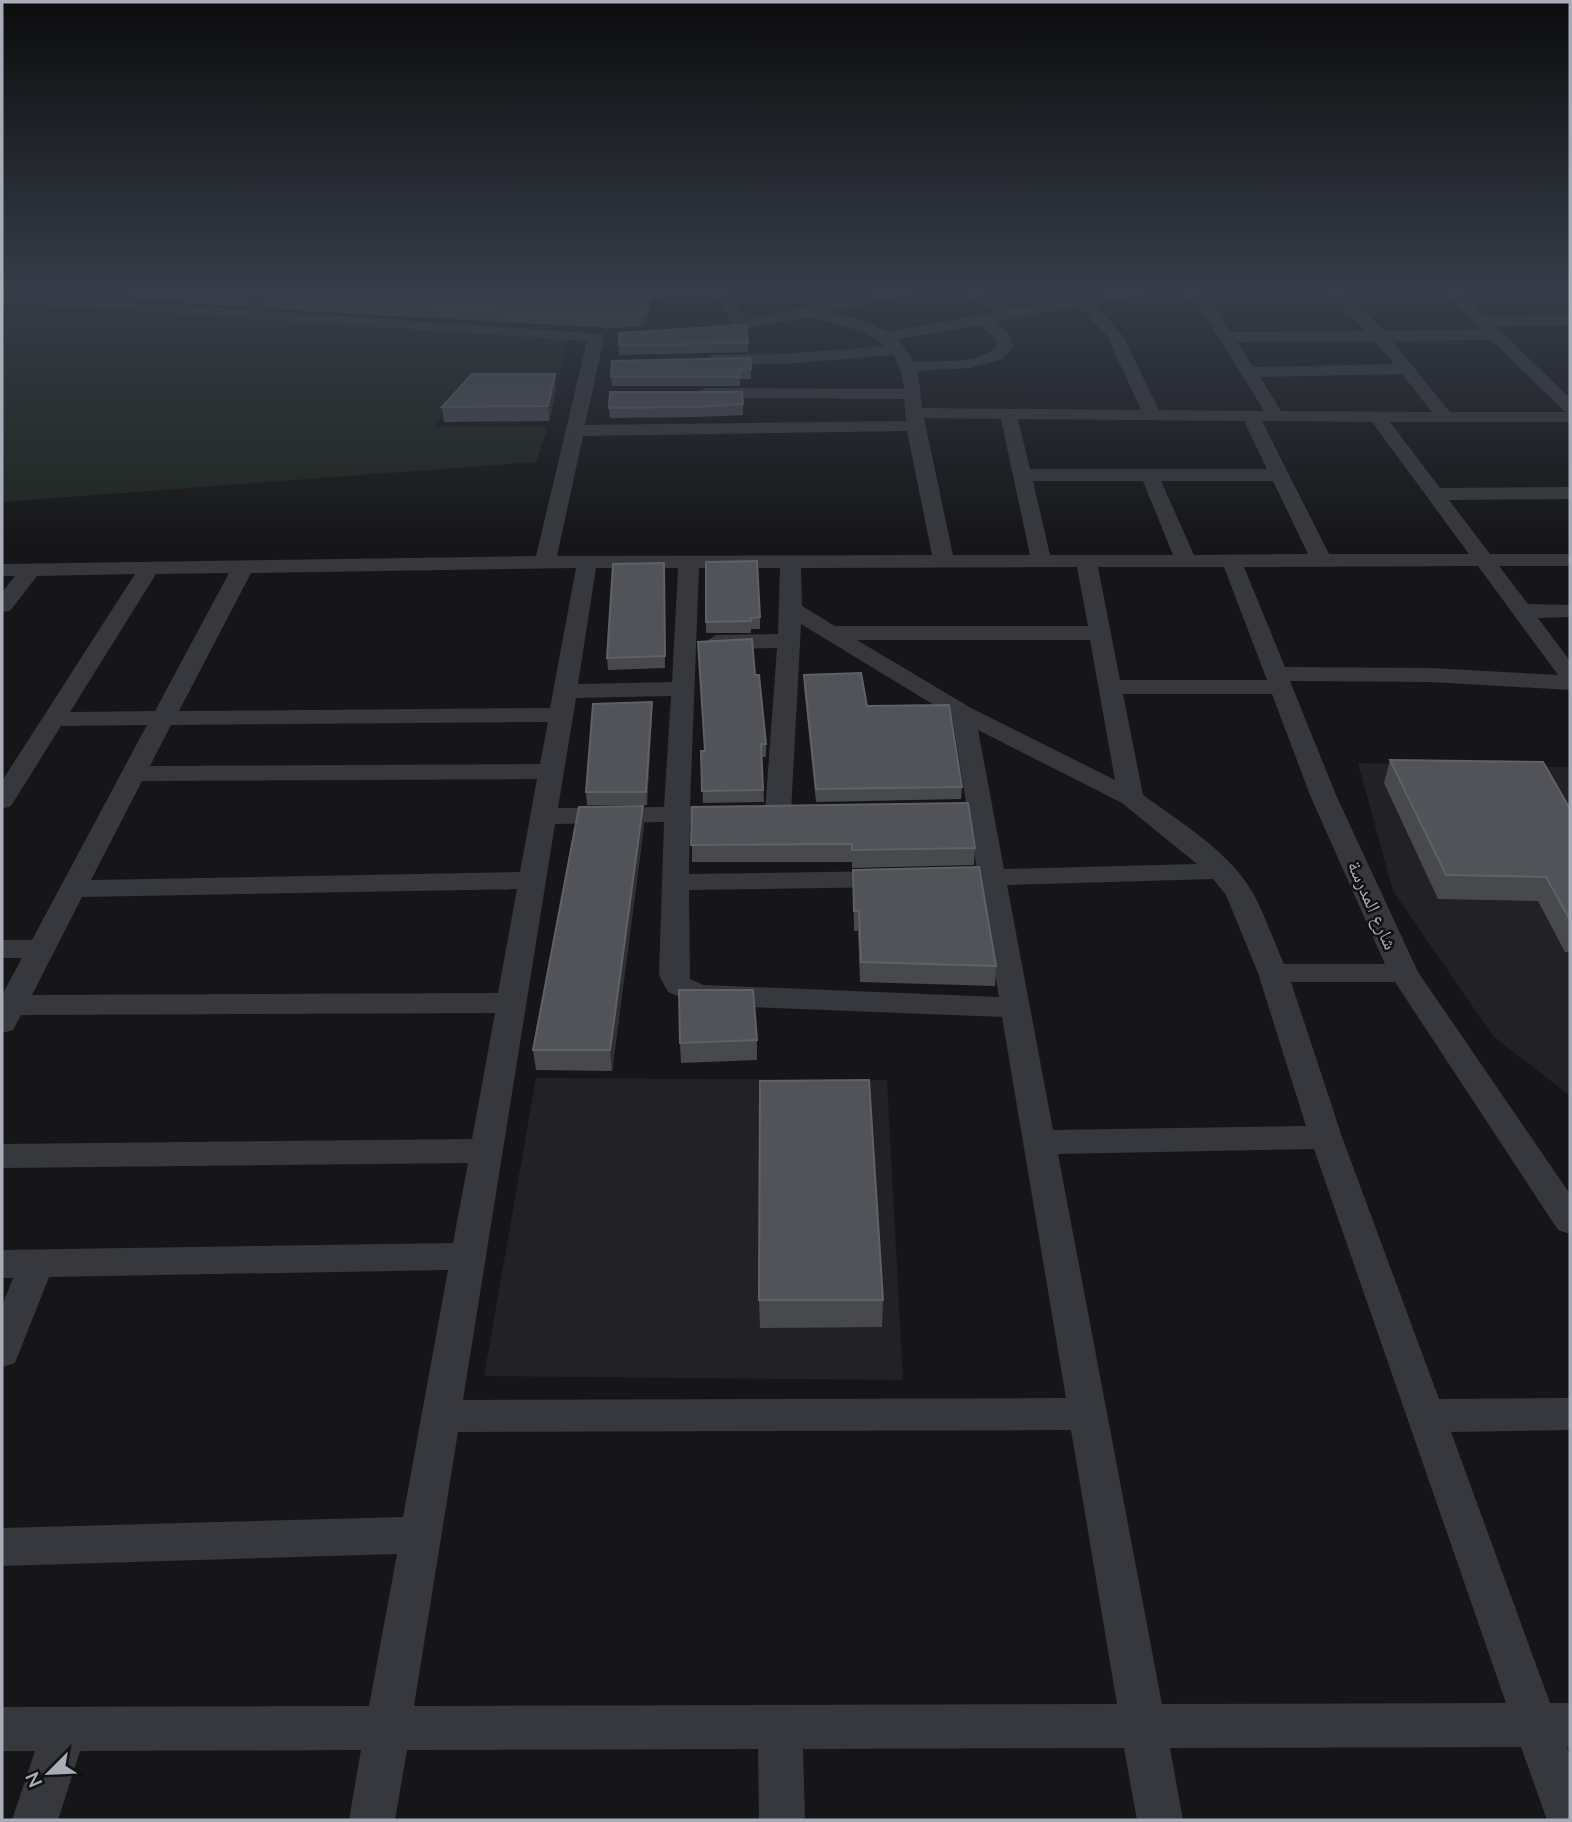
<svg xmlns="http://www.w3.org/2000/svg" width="1572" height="1822" font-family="'Nunito Sans','Noto Naskh Arabic',sans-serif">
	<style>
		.built { fill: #222225 }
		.green { fill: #1e261f }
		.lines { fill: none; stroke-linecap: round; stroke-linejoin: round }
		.minor { fill: #37383d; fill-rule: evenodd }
		.wall { fill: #47494d }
		.shaded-wall { fill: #2f3033 }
		.building { fill: #525359; stroke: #5f6168; stroke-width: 2 }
		.labels { text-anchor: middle; stroke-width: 5; stroke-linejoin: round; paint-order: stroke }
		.street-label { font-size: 19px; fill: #a8adb8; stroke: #111113 }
	</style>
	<rect width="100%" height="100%" fill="#161618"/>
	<!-- built -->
	<g class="built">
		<polygon points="1358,763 1570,767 1570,1096 1493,1036 1393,891"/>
		<polygon points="536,1078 887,1080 903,1380 484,1376"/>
	</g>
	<!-- green -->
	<polygon class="green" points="2,312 149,313 569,337 556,385 465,386 433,427 548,427 536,462 2,502"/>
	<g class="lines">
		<!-- minor -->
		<g class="minor">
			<path d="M 273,288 L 289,288 L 265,311 L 602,334 L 604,337 L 585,425 L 906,421 L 904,399 L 705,398 L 696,393 L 705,388 L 904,389 L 901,371 L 894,355 L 783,364 L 712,365 L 704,360 L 712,355 L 783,354 L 886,346 L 864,332 L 809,317 L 707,335 L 699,330 L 701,327 L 731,323 C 727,316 723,304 717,298 C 706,288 632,305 608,299 L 605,296 L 613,291 L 719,288 L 728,292 L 746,320 L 896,288 L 926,288 L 924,291 L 826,313 L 862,320 L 888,332 L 997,312 L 956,288 L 974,288 L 1014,309 L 1132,288 L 1163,288 L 1156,292 L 1095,304 L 1123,336 L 1159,410 L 1264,411 L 1200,307 L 1171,288 L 1189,288 L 1203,296 L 1331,295 L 1326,288 L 1341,288 L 1384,331 L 1482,330 L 1440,288 L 1455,288 L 1485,316 L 1570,315 L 1570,325 L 1495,326 L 1570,398 L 1570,422 L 1390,422 L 1440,488 L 1570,487 L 1570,499 L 1449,500 L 1490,554 L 1570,554 L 1570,566 L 1499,566 L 1528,604 L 1570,605 L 1570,617 L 1538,618 L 1570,661 L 1570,690 L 1430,682 L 1290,681 L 1336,795 L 1418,972 L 1570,1194 L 1570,1234 L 1558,1230 L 1395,982 L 1291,982 L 1342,1137 L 1439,1399 L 1570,1398 L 1570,1430 L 1451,1432 L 1550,1703 L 1570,1703 L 1570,1747 L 1567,1747 L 1570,1757 L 1570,1820 L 1547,1820 L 1521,1747 L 1170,1748 L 1183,1820 L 1137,1820 L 1124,1748 L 803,1749 L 805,1820 L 759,1820 L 758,1749 L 407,1750 L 395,1820 L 349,1820 L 361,1750 L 80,1751 L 58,1820 L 12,1820 L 35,1751 L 2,1751 L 2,1707 L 369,1706 L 397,1554 L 2,1566 L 2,1528 L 403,1517 L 448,1270 L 49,1277 L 15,1363 L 2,1367 L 2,1306 L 13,1278 L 2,1278 L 2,1250 L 453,1243 L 468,1163 L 2,1168 L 2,1144 L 472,1139 L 495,1013 L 21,1015 L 13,1030 L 2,1033 L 2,995 L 22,958 L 2,958 L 2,940 L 32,940 L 147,725 L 61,726 L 11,806 L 2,809 L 2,781 L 135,574 L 37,576 L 10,611 L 2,612 L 2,592 L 15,576 L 2,576 L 2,564 L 536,556 L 587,341 L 2,302 L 2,293 L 248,310 ZM 1214,304 L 1340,304 L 1366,331 L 1231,332 ZM 1079,306 L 1107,336 L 1141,410 L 922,408 L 918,371 L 970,368 L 1003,359 L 1013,346 L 1010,335 L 995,322 ZM 980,325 L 996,339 L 997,346 C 981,365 937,360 914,362 L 898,339 ZM 1491,340 L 1564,411 L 1568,412 L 1450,412 L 1392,341 ZM 1375,341 L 1394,364 L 1253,367 L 1237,342 ZM 1402,374 L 1432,412 L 1281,411 L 1260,377 ZM 924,418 L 1001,419 L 1030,555 L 953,555 ZM 1018,419 L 1244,421 L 1267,469 L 1030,469 ZM 1262,421 L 1372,422 L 1469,554 L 1329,554 ZM 907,431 L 932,555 L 557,556 L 583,436 ZM 1033,481 L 1143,481 L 1173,555 L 1050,555 ZM 1161,481 L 1273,481 L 1308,554 L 1194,555 ZM 1478,566 L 1558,675 L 1430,668 L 1285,667 L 1244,567 ZM 1077,567 L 1088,626 L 835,626 L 802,606 L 801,568 ZM 1098,567 L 1224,567 L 1267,680 L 1120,680 ZM 576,568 L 550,708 L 179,711 L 251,573 ZM 596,568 L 678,568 L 672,682 L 578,684 ZM 699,568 L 780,568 L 778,634 L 716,635 L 705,642 L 716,649 L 777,648 L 765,812 L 769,817 L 787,817 L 791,812 L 801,624 L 952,716 L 977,870 L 966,872 L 962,878 L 966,884 L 980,886 L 999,997 L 704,985 L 690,979 L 689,890 L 890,887 L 900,885 L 904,879 L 900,873 L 890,871 L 689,874 L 690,822 L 703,820 L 707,814 L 703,808 L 690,806 ZM 229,573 L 155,711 L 70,712 L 156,574 ZM 857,640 L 1090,640 L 1115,780 L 971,708 ZM 1123,694 L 1272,694 L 1310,795 L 1385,964 L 1284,964 C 1273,940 1265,915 1253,893 C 1230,852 1180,822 1143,795 ZM 671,696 L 664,807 L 558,808 L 576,698 ZM 548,722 L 540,764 L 150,766 L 171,725 ZM 978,730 L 1122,803 L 1197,864 L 1004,869 ZM 537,779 L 520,872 L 91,880 L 142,781 ZM 664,822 L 659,975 L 668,992 L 699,1005 L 1002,1017 L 1066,1398 L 463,1400 L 555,824 ZM 1213,879 L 1226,895 L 1258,973 L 1306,1126 L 1053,1130 L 1007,885 ZM 517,889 L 498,993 L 32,995 L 82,897 ZM 1314,1149 L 1506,1703 L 1162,1704 L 1058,1154 ZM 1071,1430 L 1117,1704 L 414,1706 L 458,1432 Z"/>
			<polygon points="1562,288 1570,288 1570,293 1565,292"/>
		</g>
	</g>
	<!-- wall -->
	<g class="wall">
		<polygon points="135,288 269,288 247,307 133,299 131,290"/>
		<polygon points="651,294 651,304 649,307 649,316 642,326 614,328 271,309 269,300"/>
		<polygon points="748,343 748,352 619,355 619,345"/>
		<polygon points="751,369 751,379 740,379 740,386 612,386 611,377"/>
		<polygon points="556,389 549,421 444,422 442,407"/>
		<polygon points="743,404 743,415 698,417 610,418 609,408"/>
		<polygon points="706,562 760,617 760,629 751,629 751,633 706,633"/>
		<polygon points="664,574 665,668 608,670 607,658"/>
		<polygon points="755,675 766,744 766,757 762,757 764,802 703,803 701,751 705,751"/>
		<polygon points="804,675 867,706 962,787 961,799 816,802 804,687"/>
		<polygon points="652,714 647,805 587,805 586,792"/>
		<polygon points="1390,760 1570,809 1570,952 1565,952 1538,901 1438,899 1384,783"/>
		<polygon points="643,806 644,825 612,1071 536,1070 533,1050"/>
		<polygon points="692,807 975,848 974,865 852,868 852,862 692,862"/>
		<polygon points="853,870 996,966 995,986 860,982 858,931 854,931"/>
		<polygon points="757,1040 757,1060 681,1063 680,1043"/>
		<polygon points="759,1300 883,1300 882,1327 760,1328"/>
	</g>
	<!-- shaded-wall -->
	<g class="shaded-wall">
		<polygon points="257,288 269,288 247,307 245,298"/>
		<polygon points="651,294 651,304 649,307 649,316 642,326 642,307"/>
		<polygon points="555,374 556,389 549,421 548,406"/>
		<polygon points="652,702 652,714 647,805 646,792"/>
		<polygon points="643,806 644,825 612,1071 610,1050"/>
	</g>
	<!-- building -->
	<g class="building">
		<polygon points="135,288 257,288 245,298 131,290"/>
		<polygon points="282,288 500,288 651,294 642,307 649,307 641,317 613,319 269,300"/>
		<polygon points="746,325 748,343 619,345 619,333"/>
		<polygon points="750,358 751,369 739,370 740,377 611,377 612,361"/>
		<polygon points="472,374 555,374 548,406 442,407"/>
		<polygon points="610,392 742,392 743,404 697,407 609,408"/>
		<polygon points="757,561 760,617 750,618 751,621 706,622 706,562"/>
		<polygon points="664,563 665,656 607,658 613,564"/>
		<polygon points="752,639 755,675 759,675 766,744 761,744 763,790 702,791 701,751 705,751 698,642"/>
		<polygon points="861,673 867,706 949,705 962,787 816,789 804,675"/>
		<polygon points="652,702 646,792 586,792 593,704"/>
		<polygon points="1390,760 1543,762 1570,809 1570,920 1546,877 1446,875"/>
		<polygon points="968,803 975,848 852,850 852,844 691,845 692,807"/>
		<polygon points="643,806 610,1050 533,1050 579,807"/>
		<polygon points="979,867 996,966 861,962 859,911 854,911 853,870"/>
		<polygon points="679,990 753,990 757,1040 680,1043"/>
		<polygon points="869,1080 883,1300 759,1300 760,1081"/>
	</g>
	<!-- sky -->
	<linearGradient id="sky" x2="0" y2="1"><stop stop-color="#0c0c0d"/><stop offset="0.53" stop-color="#363c48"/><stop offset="1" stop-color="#363c48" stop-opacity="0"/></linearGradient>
	<rect width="1572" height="543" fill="url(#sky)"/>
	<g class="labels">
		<!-- street labels -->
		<g class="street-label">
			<text transform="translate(1373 905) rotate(66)" y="7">شارع المدرسة</text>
		</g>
	</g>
	<!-- border -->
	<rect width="1572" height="1822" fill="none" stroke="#a8adb8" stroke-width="7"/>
	<!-- north arrow -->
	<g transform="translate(49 1773) rotate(246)" stroke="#111113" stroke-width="5" paint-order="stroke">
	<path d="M0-5L12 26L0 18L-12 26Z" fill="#a8adb8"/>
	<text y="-10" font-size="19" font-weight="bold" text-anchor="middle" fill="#a8adb8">N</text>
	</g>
</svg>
